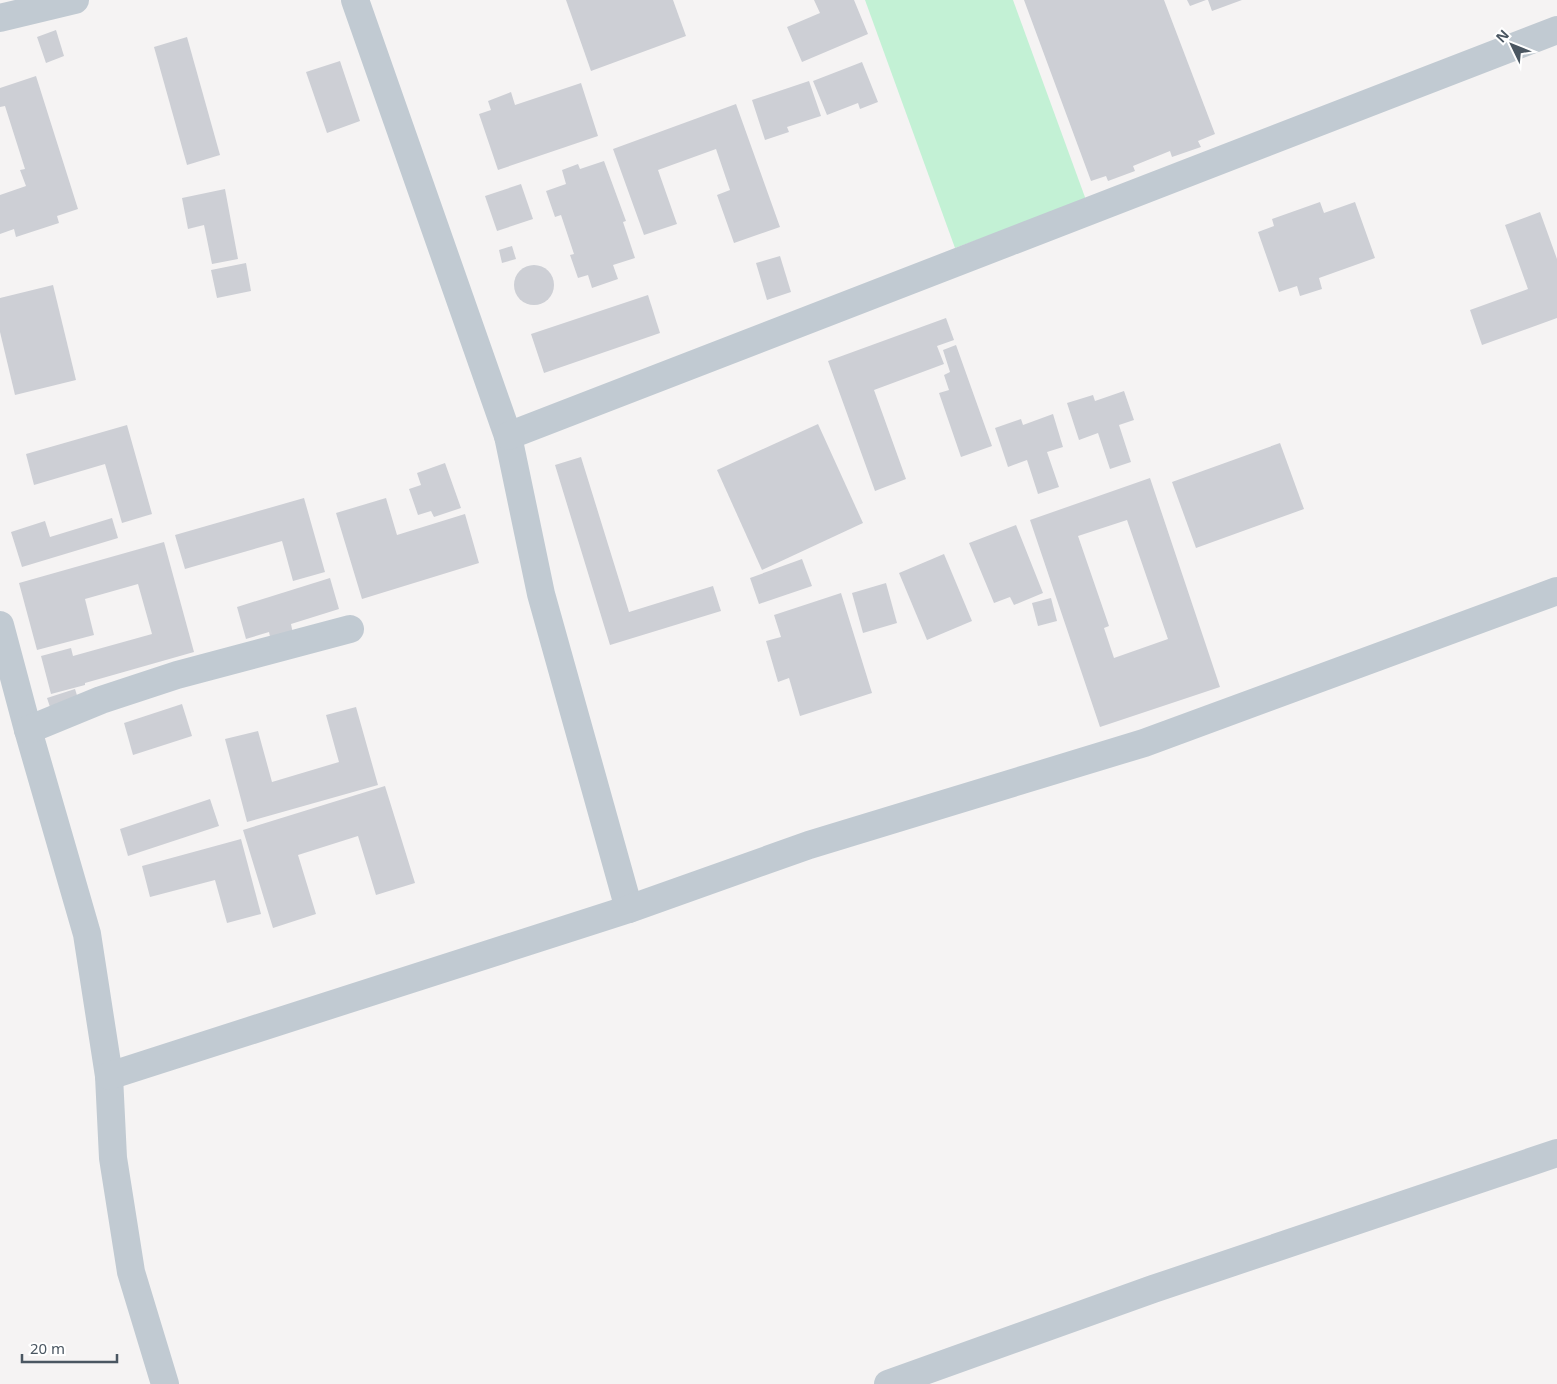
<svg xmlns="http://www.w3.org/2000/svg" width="1557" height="1384" font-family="'Noto Sans',sans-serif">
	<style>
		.green { fill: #c3f1d5 }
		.building { fill: #cdcfd5; fill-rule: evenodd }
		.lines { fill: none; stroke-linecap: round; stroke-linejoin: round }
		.minor { stroke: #c1cad2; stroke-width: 28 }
	</style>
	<rect width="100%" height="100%" fill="#f5f3f3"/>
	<!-- green -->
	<polygon class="green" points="865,0 1013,0 1086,200 955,248"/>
	<!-- building -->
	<g class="building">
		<polygon points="566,0 673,0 686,36 591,71"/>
		<polygon points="814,0 854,0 868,34 802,62 787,27 820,13"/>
		<polygon points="1024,0 1164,0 1215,134 1198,141 1201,147 1172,157 1170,151 1133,166 1135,171 1108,181 1106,176 1091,181"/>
		<polygon points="1187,0 1206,0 1190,6"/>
		<polygon points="1208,0 1242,0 1212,11"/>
		<polygon points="56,30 64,56 46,63 37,37"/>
		<polygon points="187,37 220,155 187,165 154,47"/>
		<polygon points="340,61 360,121 327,133 306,72"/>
		<polygon points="862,62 878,102 860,109 858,103 827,115 813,81"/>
		<polygon points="36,76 78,209 57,216 59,223 16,237 14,229 0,234 0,195 26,186 20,170 25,169 5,106 0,107 0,88"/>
		<polygon points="809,81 821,116 787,127 789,132 765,140 752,100"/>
		<polygon points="581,83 598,136 498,170 479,114 491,110 488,101 511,92 515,105"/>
		<polygon points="736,104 780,227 734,243 717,195 730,190 716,149 658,170 677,224 644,235 613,149"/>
		<polygon points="604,161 626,221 623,222 635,258 613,265 618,279 592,288 588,275 578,278 570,255 574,254 561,215 555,217 546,191 566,184 562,170 578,164 580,169"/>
		<polygon points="521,184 533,219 497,231 485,196"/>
		<polygon points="225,189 238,259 212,264 204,225 188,229 182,198"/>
		<polygon points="1320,202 1324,213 1355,202 1375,258 1319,278 1322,289 1300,296 1297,286 1279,292 1258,232 1274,226 1272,219"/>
		<polygon points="1540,212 1557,259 1557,318 1482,345 1470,310 1528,289 1505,225"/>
		<polygon points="512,246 516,259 502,263 499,250"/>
		<polygon points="780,256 791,292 767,300 756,263"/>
		<polygon points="246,263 251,291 217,298 211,270"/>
		<circle cx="534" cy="285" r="20"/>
		<polygon points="53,285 76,380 15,395 0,332 0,298"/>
		<polygon points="648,295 660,333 544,373 531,334"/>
		<polygon points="946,318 954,340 937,346 944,364 874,390 906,479 875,491 828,361"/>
		<polygon points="956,345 992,446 961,457 939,393 949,390 944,375 950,372 943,350"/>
		<polygon points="1124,391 1134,420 1119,425 1131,462 1110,469 1098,433 1079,440 1067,403 1093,395 1095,401"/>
		<polygon points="1053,414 1063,447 1047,452 1059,487 1038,494 1027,460 1008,467 995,428 1021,419 1023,425"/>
		<polygon points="818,424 863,523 762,570 717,470"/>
		<polygon points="127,425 152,514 122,523 105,464 34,485 26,454"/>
		<polygon points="1280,443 1304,509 1196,548 1172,482"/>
		<polygon points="581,457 629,612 713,586 721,611 610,645 555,465"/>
		<polygon points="445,463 461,508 434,517 431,511 418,515 409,489 421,485 417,473"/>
		<path d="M 1150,478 L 1220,687 L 1100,727 L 1030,520 ZM 1127,520 L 1168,639 L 1114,658 L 1104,628 L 1109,626 L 1078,536 Z"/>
		<polygon points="304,498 325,572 293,581 282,541 185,569 175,535"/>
		<polygon points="386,498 397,535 465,514 479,563 362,599 336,513"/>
		<polygon points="112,518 118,538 22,567 11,532 45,521 50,537"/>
		<polygon points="1016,525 1043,593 1014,605 1010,597 994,603 969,543"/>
		<polygon points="164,542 194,652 85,683 85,685 51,694 41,656 71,648 73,656 152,634 138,584 85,599 94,635 37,650 19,583"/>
		<polygon points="944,554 972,621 927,640 899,573"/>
		<polygon points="802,559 812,586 759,604 750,578"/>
		<polygon points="330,578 339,609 291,624 293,634 271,641 269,632 246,639 237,607"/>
		<polygon points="886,583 897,623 863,633 852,593"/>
		<polygon points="841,593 872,693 800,716 789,678 778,682 766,641 781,637 774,615"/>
		<polygon points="1051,598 1057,621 1038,626 1032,603"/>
		<polygon points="75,689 81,708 53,716 47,698"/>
		<polygon points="182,704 192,736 133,755 124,723"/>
		<polygon points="356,707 378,785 247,822 225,739 258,731 272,782 339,762 326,715"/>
		<polygon points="385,786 415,883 376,895 358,836 298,855 316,914 273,928 243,830"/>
		<polygon points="210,799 219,826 128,856 120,829"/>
		<polygon points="241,839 261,914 227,923 215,880 150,897 142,866"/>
	</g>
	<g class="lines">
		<!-- minor -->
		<g class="minor">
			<polyline points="355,0 508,436 541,594 629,909"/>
			<polyline points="0,18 75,0"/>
			<polyline points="508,436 1557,30"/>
			<polyline points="0,625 28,730 87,934 109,1076 113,1158 131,1272 165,1384"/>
			<polyline points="28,730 101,700 177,675 350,629"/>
			<polyline points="109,1076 629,909 809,845 1144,743 1557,591"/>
			<polyline points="888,1384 1153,1289 1557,1153"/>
		</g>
	</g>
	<!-- north arrow -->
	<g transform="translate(1512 45) rotate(313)" stroke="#ffffff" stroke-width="4" paint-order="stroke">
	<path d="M0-4L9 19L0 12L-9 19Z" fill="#4a5661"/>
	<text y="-8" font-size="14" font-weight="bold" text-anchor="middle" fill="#4a5661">N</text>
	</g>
	<!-- scale -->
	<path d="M22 1354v8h95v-8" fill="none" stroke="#4a5661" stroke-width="2.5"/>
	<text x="30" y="1354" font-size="15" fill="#4a5661" stroke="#ffffff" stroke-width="4" paint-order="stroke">20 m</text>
</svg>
